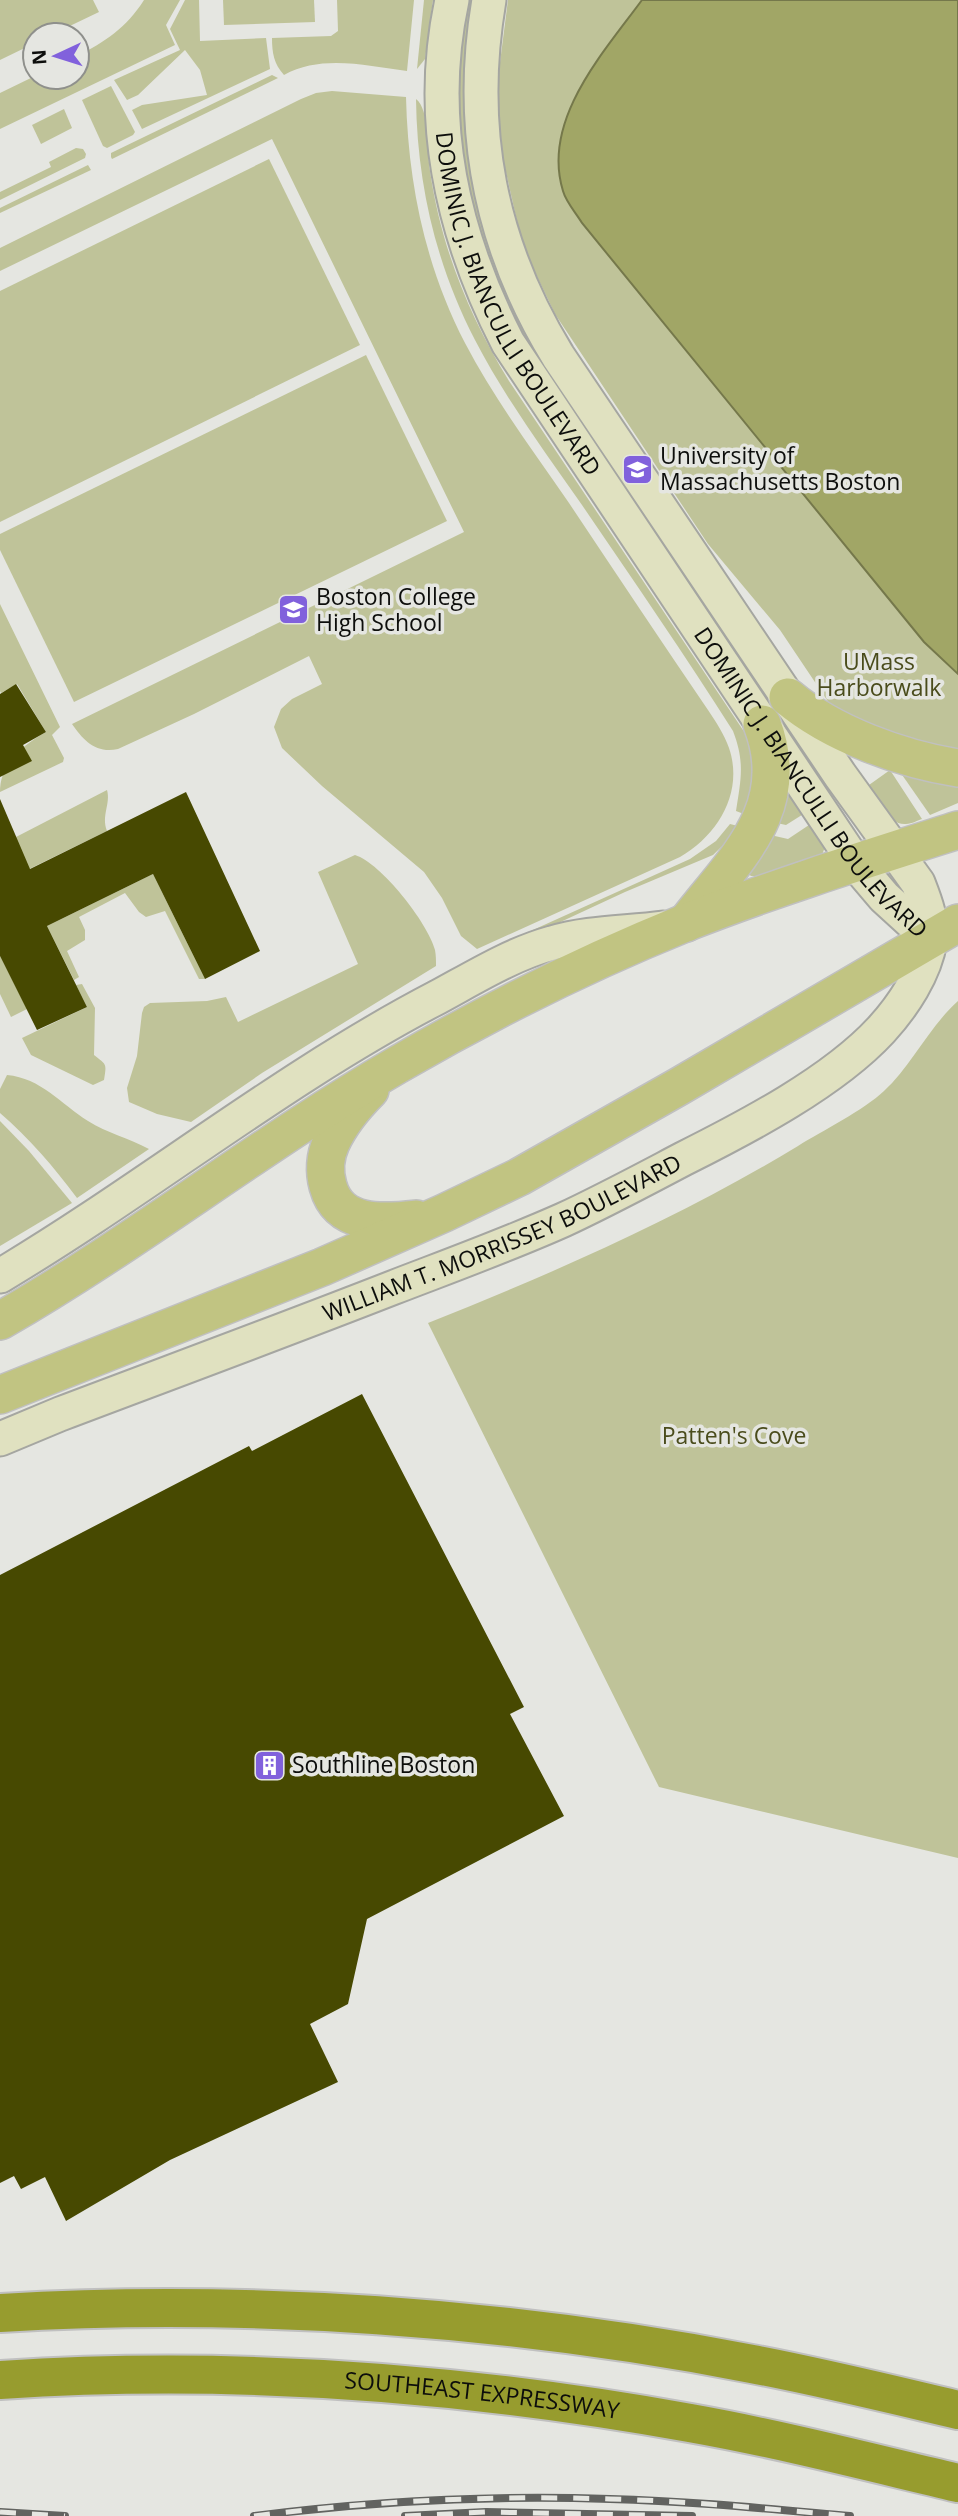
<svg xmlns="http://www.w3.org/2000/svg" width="958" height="2516" font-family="'Open Sans',sans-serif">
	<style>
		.green { fill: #bfc399 }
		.water { fill: #a1a666; stroke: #75784b; stroke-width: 2 }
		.building { fill: #474901 }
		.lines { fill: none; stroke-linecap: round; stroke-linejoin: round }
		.secondary-casing { stroke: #a5a6a1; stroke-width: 37 }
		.primary-casing { stroke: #c0c0c0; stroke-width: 40 }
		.highway-casing { stroke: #c0c0c0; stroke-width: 42 }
		.secondary { stroke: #e0e1c0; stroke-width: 33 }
		.primary { stroke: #c1c482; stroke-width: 37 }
		.highway { stroke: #979c2e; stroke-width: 38 }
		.rail-casing { stroke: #626360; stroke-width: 8 }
		.rail { stroke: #e5e6e1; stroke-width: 5; stroke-dasharray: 16; stroke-linecap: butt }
		.labels { text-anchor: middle; stroke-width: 7; stroke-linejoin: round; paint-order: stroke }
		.street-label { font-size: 23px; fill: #0d0e0c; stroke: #e5e6e1 }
		.poi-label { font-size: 23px; fill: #0d0e0c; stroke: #e5e6e1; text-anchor: start }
		.park-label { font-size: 23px; fill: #4a4c1c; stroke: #e5e6e1 }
	</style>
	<rect width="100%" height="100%" fill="#e5e6e1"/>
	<!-- green -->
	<g class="green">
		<polygon points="0,0 93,0 99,12 51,35 35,35 35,43 0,60"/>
		<path d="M 144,0 L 180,0 L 166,25 L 175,45 L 0,129 L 0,93 L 35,76 L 77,77 L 77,56 C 105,42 127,27 144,0 Z"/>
		<polygon points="185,0 199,0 200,41 266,38 270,69 142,129 132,110 142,105 207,95 200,70 185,50 138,95 127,100 114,80 180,50 170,29"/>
		<polygon points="223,0 314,0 315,22 224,25"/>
		<path d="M 337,0 L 414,0 L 407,71 C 367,66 322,54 284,75 C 274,64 272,53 272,38 L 331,36 L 338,31 Z"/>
		<polygon points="424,0 433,0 425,59 417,69"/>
		<polygon points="465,0 476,0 477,197 835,792 827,798 512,324 465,190 456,92"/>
		<path d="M 508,0 L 642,0 C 604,52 541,120 563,191 C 566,202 576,213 582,223 L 924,642 L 958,674 L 958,759 L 928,754 L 831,706 L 780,630 L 708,544 L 555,314 L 533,268 L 519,230 L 503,159 L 499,117 L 498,78 Z"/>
		<polygon points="272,75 278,78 112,159 111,157 111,153"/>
		<polygon points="111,86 135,132 133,135 107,148 103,146 82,100"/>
		<path d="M 332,91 L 406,97 C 408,182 425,266 465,343 C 494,399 533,450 569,503 C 615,572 661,641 708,710 C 716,722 724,734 729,748 C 744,792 718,835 680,857 L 477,949 L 461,936 L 442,898 L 424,872 L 322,786 L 282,748 L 274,727 L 281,709 L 292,699 L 322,684 L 309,656 L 194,714 L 118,749 C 96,754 83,740 72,724 L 464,532 L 272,139 L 0,271 L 0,248 L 301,99 L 316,93 Z"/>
		<path d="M 416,99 C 430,109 427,154 430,171 C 441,247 469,316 509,381 L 747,736 L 756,758 L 749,816 L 736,811 C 741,779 745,762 733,731 C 685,655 633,580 582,505 C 545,452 505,398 475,340 C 436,265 417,183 416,99 Z"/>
		<polygon points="64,109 72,128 41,144 32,125"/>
		<polygon points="76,148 83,149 86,154 85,158 0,200 0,192 51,167 49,162"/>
		<polygon points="269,159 360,345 0,522 0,291"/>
		<polygon points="88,165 91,170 0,213 0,208"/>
		<polygon points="366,355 447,521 74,702 0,550 0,534"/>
		<path d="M 0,604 L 60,727 L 52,735 L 64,758 L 63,762 L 0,792 C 0,763 22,746 46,732 L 17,684 L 1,693 L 0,691 Z"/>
		<polygon points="898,769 958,779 958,803 930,815"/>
		<path d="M 890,770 L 922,819 C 918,820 912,824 906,824 C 889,826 877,797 869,785 Z"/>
		<polygon points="785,788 805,813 786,825 772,822"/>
		<path d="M 107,790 C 111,804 101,815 107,831 L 23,872 L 16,837 Z"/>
		<polygon points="812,823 826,844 822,855 758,876 751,876 745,871 766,834 788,839"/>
		<polygon points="730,824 742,827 713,855 625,892 511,945 495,950 495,947 690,859 716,841"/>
		<path d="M 355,855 C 381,863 428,923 435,950 C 436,955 436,961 436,966 L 262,1073 L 191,1122 L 157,1114 L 129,1102 L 127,1088 L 137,1056 L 142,1013 L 144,1007 L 150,1003 L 207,1001 L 226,997 L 238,1022 L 358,964 L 318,872 Z"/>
		<polygon points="153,874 205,979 199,979 165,911 146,917 139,912 125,893 79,917 85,930 85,940 67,951 79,977 74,980 47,926"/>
		<polygon points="0,956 27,1009 11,1017 0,994"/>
		<polygon points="431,980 430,984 202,1124 203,1122 324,1042"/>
		<path d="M 82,984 L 95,1008 L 94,1055 C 106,1065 107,1062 104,1080 L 93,1085 L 31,1055 L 22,1038 L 87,1007 L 76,985 Z"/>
		<path d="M 958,1001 L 958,1858 L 659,1787 L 428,1323 C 556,1272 681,1217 798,1146 C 822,1131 864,1110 884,1091 C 912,1065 929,1027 958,1001 Z"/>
		<path d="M 7,1075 C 41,1078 61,1104 88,1121 C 107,1133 129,1138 149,1149 L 77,1198 C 54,1167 29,1138 0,1113 L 0,1089 Z"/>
		<polygon points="0,1121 29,1151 72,1203 0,1246"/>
	</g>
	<!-- water -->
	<path class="water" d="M 642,0 L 958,0 L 958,674 L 924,642 L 582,223 C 576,213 566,202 563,191 C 541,120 604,52 642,0 Z"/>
	<!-- building -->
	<g class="building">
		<polygon points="16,684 46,732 23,745 32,761 0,777 0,694"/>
		<polygon points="186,792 260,951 205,979 153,874 47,926 87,1007 37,1030 0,956 0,799 30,869"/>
		<polygon points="362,1394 524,1707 510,1714 564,1816 367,1919 348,2004 310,2024 338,2082 170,2160 66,2221 45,2177 21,2189 14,2176 0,2183 0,1575 249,1446 252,1451"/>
	</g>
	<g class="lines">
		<defs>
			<g id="secondary">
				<path id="s1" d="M 452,0 C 426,120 453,236 508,343 L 856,864 L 884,897 L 930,939"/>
				<path d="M 0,1276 C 149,1187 284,1077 438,997 C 475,977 512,954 552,943 C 588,932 626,933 663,928"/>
				<path id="s2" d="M 0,1439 L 60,1414 C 171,1372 282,1331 392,1288 C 449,1266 507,1245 563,1220 C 604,1201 643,1180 683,1159 C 747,1127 833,1082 881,1030 C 903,1006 925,973 930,941 C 933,921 925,901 918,883 L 840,775 L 558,356 C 490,245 467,128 489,0"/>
			</g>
			<g id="primary">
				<path d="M 788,697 C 832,734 901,759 958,768"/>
				<path d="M 686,923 C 733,861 795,810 762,724"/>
				<path d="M 370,1090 C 355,1105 340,1123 331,1143 C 325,1156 324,1172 328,1186 C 339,1226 382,1223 416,1219"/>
				<path d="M 0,1321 C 137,1242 261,1144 397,1065 C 490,1011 586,963 685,923 C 774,888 867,859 958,830"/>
				<polyline points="0,1395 322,1267 444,1213 519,1177 678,1087 958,923"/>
			</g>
			<g id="highway">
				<path d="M 0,2313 C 245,2298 511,2317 752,2364 C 821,2377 890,2394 958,2410"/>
				<path id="s3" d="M 0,2380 C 230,2365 463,2382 690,2423 C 780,2439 869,2462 958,2483"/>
			</g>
		</defs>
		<!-- secondary casing -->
		<use href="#secondary" class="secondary-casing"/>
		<!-- primary casing -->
		<use href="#primary" class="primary-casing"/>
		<!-- highway casing -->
		<use href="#highway" class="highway-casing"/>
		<!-- secondary -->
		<use href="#secondary" class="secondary"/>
		<!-- primary -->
		<use href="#primary" class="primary"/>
		<!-- highway -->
		<use href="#highway" class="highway"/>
		<defs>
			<g id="rail">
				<polyline points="0,2512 65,2516"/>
				<path d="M 254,2516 C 372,2501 491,2495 610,2499 C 690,2501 770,2509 850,2516"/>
				<polyline points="405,2516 486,2512 692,2516"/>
			</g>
		</defs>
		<!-- rail casing -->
		<use href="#rail" class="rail-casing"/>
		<!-- rail -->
		<use href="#rail" class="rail"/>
	</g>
	<!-- icons -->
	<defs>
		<symbol id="university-square" viewBox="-11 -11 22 22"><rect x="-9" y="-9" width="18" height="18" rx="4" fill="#8161dc" stroke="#e5e6e1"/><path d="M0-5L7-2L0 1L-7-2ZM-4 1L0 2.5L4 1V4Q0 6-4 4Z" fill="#fff"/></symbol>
		<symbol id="school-square" viewBox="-11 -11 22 22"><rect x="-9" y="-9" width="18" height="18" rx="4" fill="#8161dc" stroke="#e5e6e1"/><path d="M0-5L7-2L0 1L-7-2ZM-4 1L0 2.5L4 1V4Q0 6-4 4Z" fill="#fff"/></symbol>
		<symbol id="building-square" viewBox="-11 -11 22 22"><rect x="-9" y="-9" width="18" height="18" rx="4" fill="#8161dc" stroke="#e5e6e1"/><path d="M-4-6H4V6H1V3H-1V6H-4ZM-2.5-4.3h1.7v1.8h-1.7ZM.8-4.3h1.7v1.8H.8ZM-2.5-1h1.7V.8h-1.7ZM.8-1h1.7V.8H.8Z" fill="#fff"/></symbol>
	</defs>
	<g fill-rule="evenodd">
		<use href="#university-square" x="620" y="452" width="35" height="35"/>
		<use href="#school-square" x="276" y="592" width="35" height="35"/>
		<use href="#building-square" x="252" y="1748" width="35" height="35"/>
	</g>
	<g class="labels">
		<!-- street labels -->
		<g class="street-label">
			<text dy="8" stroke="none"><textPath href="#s1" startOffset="322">DOMINIC J. BIANCULLI BOULEVARD</textPath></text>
			<text dy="8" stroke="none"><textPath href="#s1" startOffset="889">DOMINIC J. BIANCULLI BOULEVARD</textPath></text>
			<text dy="8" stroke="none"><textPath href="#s2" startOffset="541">WILLIAM T. MORRISSEY BOULEVARD</textPath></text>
			<text dy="8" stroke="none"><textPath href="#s3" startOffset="483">SOUTHEAST EXPRESSWAY</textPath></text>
		</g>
		<!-- poi labels -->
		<g class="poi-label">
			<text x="660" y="464">University of<tspan x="660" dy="26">Massachusetts Boston</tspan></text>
			<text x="316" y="605">Boston College<tspan x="316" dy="26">High School</tspan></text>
			<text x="292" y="1773">Southline Boston</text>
		</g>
		<!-- park labels -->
		<g class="park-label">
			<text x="879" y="670">UMass<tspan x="879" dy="26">Harborwalk</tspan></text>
			<text x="734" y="1444">Patten's Cove</text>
		</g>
	</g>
	<!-- north arrow -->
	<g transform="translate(56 56) rotate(266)"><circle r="33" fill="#e5e6e1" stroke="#8f908c" stroke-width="2"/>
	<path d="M0-5L12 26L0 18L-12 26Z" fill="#8161dc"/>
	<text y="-10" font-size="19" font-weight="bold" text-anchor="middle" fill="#0d0e0c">N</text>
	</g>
</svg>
